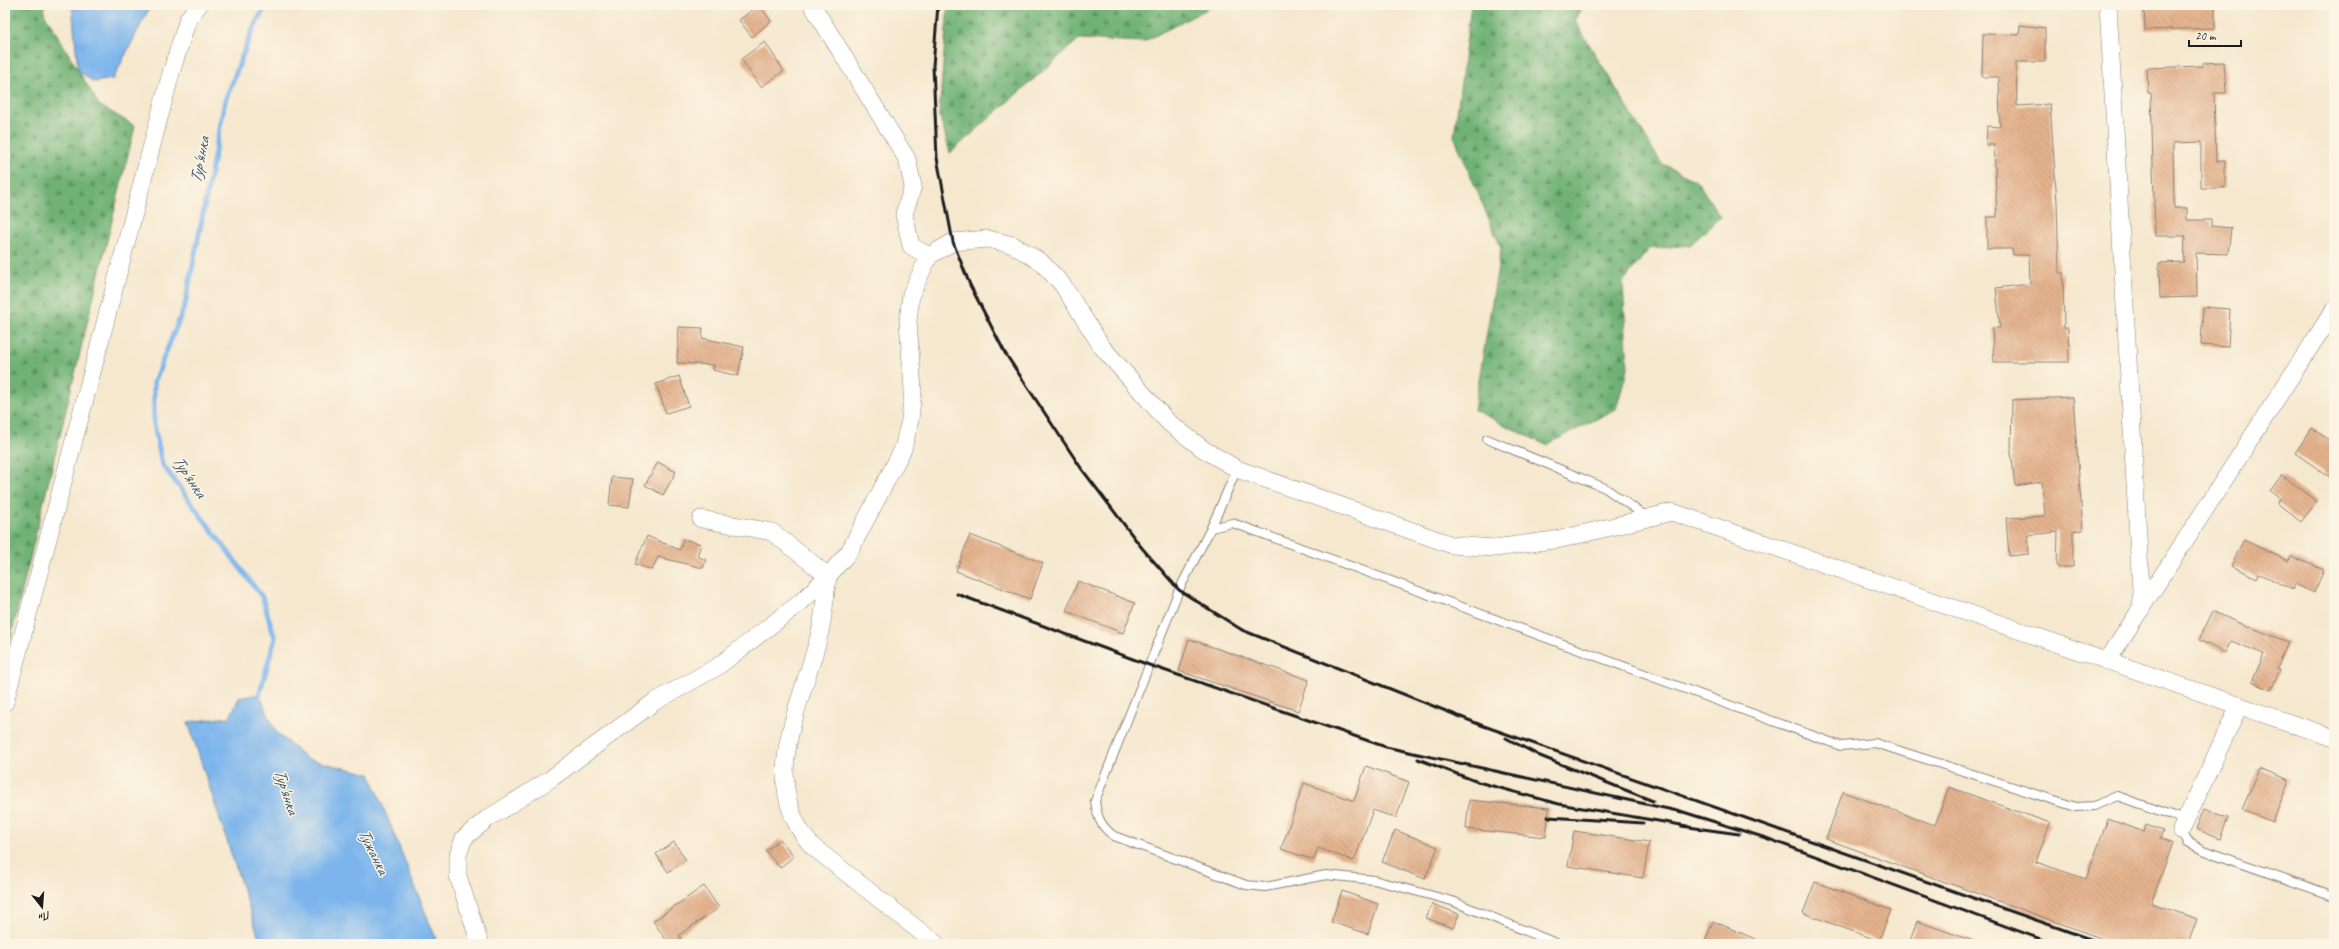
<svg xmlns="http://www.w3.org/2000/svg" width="2339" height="949" font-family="Caveat,sans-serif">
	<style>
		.forest { fill: url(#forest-firs); stroke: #466748 }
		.water { fill: #7cb5ec; stroke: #4c6884 }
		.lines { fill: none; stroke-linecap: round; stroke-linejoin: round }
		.stream { stroke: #7cb5ec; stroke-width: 5 }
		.building { fill: url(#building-back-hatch) }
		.service-casing { stroke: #898276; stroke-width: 10 }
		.minor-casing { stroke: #898276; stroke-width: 18 }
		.service { stroke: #fff; stroke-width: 8 }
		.minor { stroke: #fff; stroke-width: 17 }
		.rail { stroke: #1c1c1c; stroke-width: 3 }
		.labels { text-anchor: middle; stroke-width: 3; stroke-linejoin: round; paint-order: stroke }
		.water-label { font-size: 17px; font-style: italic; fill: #42596f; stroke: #fcf5e5 }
	</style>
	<defs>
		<pattern id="forest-firs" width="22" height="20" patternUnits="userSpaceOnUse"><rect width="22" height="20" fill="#70b274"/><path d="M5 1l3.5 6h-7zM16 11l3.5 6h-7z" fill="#5b905e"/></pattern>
		<pattern id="building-back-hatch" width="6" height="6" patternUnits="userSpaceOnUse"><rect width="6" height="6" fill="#e4b28d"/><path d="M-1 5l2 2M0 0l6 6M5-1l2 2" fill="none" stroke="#c39879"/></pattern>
	</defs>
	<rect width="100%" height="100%" fill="#fcf5e5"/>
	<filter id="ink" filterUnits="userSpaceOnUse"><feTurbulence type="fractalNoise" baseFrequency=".025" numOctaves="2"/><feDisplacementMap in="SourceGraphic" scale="8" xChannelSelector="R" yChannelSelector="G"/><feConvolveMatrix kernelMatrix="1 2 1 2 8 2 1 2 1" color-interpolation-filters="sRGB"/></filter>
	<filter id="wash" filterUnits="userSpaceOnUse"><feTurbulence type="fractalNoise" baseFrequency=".012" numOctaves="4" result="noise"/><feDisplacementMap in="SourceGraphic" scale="16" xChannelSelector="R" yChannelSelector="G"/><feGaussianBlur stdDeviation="0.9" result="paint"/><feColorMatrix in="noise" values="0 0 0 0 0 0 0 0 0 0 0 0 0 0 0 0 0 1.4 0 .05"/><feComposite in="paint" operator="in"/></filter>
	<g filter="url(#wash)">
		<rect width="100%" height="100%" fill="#f6e8cf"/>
		<!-- forest -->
		<g class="forest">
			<polygon points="5,5 45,5 44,13 99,105 135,126 5,661"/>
			<polygon points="948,5 1215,5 1143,42 1079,39 950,153 939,113"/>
			<polygon points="1471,5 1584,5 1575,21 1661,163 1698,182 1720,217 1690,245 1649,249 1623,282 1628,368 1616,409 1546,445 1474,410 1501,248 1454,136"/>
		</g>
		<!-- water -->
		<g class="water">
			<polygon points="72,5 151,5 113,79 93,82 78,70"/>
			<polygon points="259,694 276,732 307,759 370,774 438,944 261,944 188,722 230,717 239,698"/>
		</g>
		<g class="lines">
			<!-- stream -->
			<polyline class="stream" points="258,699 275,638 262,597 162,464 154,424 154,382 185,305 225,101 252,31 266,5"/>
		</g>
		<g id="blocks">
			<!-- building -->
			<g class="building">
				<polygon points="759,5 771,21 752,37 739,20"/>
				<polygon points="2144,5 2215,5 2215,28 2145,30"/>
				<polygon points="2020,25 2045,28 2045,62 2016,62 2017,106 2050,104 2057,202 2059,273 2063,273 2064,328 2068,328 2069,362 1994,362 1992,328 2000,328 1996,288 2030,284 2029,255 2013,255 2012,249 1987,249 1987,217 1997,217 1994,145 1986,145 1987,126 2000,127 1999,77 1982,77 1983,34 2019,35"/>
				<polygon points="765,42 784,71 761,87 741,59"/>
				<polygon points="2224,62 2226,93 2214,93 2216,161 2225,161 2225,188 2201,188 2201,142 2173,143 2174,208 2187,208 2187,220 2211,220 2211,226 2231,228 2228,254 2196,253 2197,297 2160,298 2159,263 2184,262 2185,236 2155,236 2151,93 2148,93 2147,68 2202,66 2202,63"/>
				<polygon points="2203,307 2230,309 2228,347 2201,345"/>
				<polygon points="679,327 703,328 702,338 744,347 738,376 713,370 714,365 677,363"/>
				<polygon points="679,376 689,406 666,413 656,384"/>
				<polygon points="2073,397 2083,530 2073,531 2073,567 2057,567 2058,532 2028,535 2029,554 2009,556 2006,518 2045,516 2042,482 2015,486 2011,452 2012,400"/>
				<polygon points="2312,428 2334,444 2334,480 2295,453"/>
				<polygon points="658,462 676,472 663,495 645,485"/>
				<polygon points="2282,475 2317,501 2301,522 2277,503 2280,499 2270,491"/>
				<polygon points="612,477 633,479 629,507 609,505"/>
				<polygon points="970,535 1043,563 1030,599 956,571"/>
				<polygon points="647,536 680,550 683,539 701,544 697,556 706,560 703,568 658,557 652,570 635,564"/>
				<polygon points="2244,540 2288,561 2291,556 2324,570 2314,593 2295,584 2293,589 2259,574 2257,578 2231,566"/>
				<polygon points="1078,581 1135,603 1123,633 1066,611"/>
				<polygon points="2213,611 2249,628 2250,627 2288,642 2277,669 2280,670 2271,690 2252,682 2264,654 2231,641 2225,653 2199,640"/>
				<polygon points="1189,639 1309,680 1298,711 1179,671"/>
				<polygon points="1366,766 1409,782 1396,818 1373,810 1354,861 1318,848 1314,860 1281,849 1304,783 1354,801"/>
				<polygon points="2259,768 2289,780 2273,822 2242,810"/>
				<polygon points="1949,787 2050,823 2036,862 2086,879 2108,819 2144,832 2146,825 2163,831 2160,838 2173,843 2151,903 2197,919 2188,944 2117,944 1826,839 1843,792 1935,825"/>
				<polygon points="1469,800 1549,808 1546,837 1466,829"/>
				<polygon points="2204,809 2228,818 2220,839 2196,829"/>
				<polygon points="1395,830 1438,847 1425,879 1382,862"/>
				<polygon points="1574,831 1649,842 1643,878 1568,866"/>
				<polygon points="780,839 794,856 780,868 766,851"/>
				<polygon points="674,842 686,860 668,872 656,854"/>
				<polygon points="1815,882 1891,910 1879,941 1803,913"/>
				<polygon points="704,886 719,908 679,935 681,939 674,944 669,944 653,921"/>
				<polygon points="1342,891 1378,904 1368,934 1331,922"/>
				<polygon points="1432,904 1459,914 1453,928 1426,918"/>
				<polygon points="1713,921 1767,944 1704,944"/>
				<polygon points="1917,921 1976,942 1975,944 1909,944"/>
			</g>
		</g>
	</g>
	<g filter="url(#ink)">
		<use href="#blocks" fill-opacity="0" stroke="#898276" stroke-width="1"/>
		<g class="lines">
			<defs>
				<g id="service">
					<polyline points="1487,439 1605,488 1647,517"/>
					<polyline points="1211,528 1237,469"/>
					<polyline points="2181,830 2188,842 2203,850 2334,896"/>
					<path d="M 1558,944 L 1452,901 L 1374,880 L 1326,875 L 1265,887 L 1246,885 L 1114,836 C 1101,827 1097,817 1095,801 L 1179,590 L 1211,528 L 1232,523 L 1244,527 L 1841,746 L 1875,743 L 2076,807 L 2094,806 L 2117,796 L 2186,820"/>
				</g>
				<g id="minor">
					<polyline points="812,5 907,159 913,186 904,214 911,246 929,256"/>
					<polyline points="2108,5 2142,608"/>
					<path d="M 701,519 L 772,532 L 828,576 C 825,596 824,617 819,636 C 802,705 756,783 812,846 L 936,944"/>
					<polyline points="2107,661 2334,310"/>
					<polyline points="5,702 171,73 188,19 199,5"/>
					<polyline points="2181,830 2239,706"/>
					<polyline points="480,944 458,876 458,855 464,838 487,819 549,780 654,702 717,667 801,602 828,576 849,552 903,449 910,420 913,390 908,321 911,294 929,256 953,242 988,239 1013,245 1041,262 1062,284 1102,347 1168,422 1203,449 1237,469 1452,545 1495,548 1561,539 1672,512 2334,738"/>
				</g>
			</defs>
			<!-- service casing -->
			<use href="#service" class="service-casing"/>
			<!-- minor casing -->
			<use href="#minor" class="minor-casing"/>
			<!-- service -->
			<use href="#service" class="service"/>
			<!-- minor -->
			<use href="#minor" class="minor"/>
			<!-- rail -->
			<g class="rail">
				<polyline points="938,5 933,66 937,158 953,242 970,285 1005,353 1081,468 1142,548 1179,590 1242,630 1481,725 2104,944"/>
				<polyline points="957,594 1149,665 1386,747 1682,812"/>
				<polyline points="1506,738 1540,756 1653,801"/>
				<polyline points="1418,759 1478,782 1559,804 1687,826"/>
				<polyline points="1677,810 1766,838 2054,944"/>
				<polyline points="1548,817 1643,823"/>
				<polyline points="1681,826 1739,834"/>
			</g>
		</g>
	</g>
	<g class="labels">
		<!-- water labels -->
		<g class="water-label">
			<text transform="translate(199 160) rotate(-79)" y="6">Тур'янка</text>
			<text transform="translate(190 476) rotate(56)" y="6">Тур'янка</text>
			<text transform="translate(287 791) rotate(72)" y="6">Тур'янка</text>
			<text transform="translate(374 851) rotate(64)" y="6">Тужанка</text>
		</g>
	</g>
	<!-- margin -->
	<rect width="2339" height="949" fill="none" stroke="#fcf5e5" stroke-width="20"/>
	<!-- north arrow -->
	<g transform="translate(42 907) rotate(163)" stroke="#fcf5e5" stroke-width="3" paint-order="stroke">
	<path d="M0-3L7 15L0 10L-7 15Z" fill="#1c1c1c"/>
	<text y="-6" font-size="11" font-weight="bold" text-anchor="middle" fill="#1c1c1c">Пн</text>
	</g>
	<!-- scale -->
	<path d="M2189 40v6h52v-6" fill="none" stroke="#1c1c1c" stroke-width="2"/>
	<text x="2195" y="40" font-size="12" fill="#1c1c1c" stroke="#fcf5e5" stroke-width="3" paint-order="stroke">20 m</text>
</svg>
